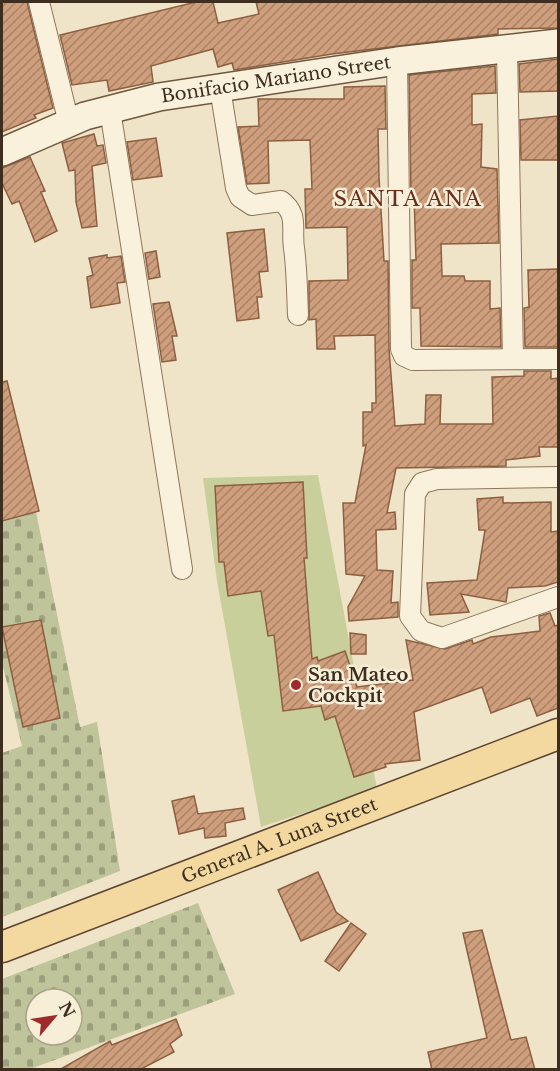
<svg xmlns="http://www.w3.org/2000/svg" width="560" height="1071" font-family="'Libre Baskerville',serif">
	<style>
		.cemetery { fill: url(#cemetery-stones); fill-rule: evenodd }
		.garden { fill: #c9cf9b }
		.building { fill: url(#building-hatch); stroke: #8d5f41; stroke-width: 1.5 }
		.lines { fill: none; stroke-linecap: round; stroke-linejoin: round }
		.street-casing { stroke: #8d765c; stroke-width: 22 }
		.secondary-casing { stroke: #6f573f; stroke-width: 30 }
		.primary-casing { stroke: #5b4430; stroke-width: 33 }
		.street { stroke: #faf1dc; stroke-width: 20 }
		.secondary { stroke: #faf1dc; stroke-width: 27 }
		.primary { stroke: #f3d9a0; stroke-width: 30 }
		.poi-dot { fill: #9e2a2b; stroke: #f7eed8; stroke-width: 2 }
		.labels { text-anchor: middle; stroke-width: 5; stroke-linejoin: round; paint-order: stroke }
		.street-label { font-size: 18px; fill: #3d2e20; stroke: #f7eed8 }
		.poi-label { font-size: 18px; font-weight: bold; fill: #3d2e20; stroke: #f7eed8; text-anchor: start }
		.quarter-label { font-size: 21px; letter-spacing: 1.5px; fill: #6b2e1e; stroke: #f7eed8 }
	</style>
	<defs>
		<pattern id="cemetery-stones" width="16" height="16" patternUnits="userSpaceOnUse" patternTransform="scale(1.5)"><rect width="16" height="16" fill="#bfc49a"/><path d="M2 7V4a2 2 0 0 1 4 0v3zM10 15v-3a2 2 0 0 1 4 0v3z" fill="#9ca07d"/></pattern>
		<pattern id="building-hatch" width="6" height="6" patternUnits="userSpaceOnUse" patternTransform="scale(1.5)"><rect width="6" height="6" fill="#cf9f7d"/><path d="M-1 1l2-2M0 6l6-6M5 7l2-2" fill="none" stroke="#a98266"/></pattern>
	</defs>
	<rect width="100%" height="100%" fill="#f0e4c8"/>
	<!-- cemetery -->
	<g class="cemetery">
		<polygon points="36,512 80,727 97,722 120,871 2,917 2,753 22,746 2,662 2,522"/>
		<path d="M 198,903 L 235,994 L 30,1069 L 2,1069 L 2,979 ZM 36,999 L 72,999 L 72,1035 L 36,1035 Z"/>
	</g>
	<!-- garden -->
	<polygon class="garden" points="318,475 377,789 261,827 217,581 203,478"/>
	<!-- building -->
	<g class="building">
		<polygon points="2,2 27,2 53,108 34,115 36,118 2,132"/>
		<polygon points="196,2 213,2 218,23 259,14 256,2 558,2 558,28 498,29 498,34 332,54 234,70 232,63 218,67 213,49 151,66 153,82 109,91 107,80 72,85 60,35"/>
		<polygon points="558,59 558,91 520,92 519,64"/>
		<polygon points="495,66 496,93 472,94 472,125 482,124 481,167 497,169 499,243 441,244 442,276 464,276 465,281 490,281 490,309 500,308 501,347 421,346 420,308 412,308 412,260 416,260 414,194 411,194 409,75"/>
		<polygon points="385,86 386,129 378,129 379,177 384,261 388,261 389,349 395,426 425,424 426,395 441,395 440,424 493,424 492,377 524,376 524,371 551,371 551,379 558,378 558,447 539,447 540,456 506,460 506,466 396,468 387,513 395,512 396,529 376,530 377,570 393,571 391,603 398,602 398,617 349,621 348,607 365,576 346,574 343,503 355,503 366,445 363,446 363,412 372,412 372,403 376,403 375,335 334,336 335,349 317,349 316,319 309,320 309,281 348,280 347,227 306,228 305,189 312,189 310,140 268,141 269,183 247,184 238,127 259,126 258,99 344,99 344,87"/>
		<polygon points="558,116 558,160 521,160 520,120"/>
		<polygon points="94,134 97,146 103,145 106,163 92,166 97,226 82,228 76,202 75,170 69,171 62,143"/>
		<polygon points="156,138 162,176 133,180 127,142"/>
		<polygon points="30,157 45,191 41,192 57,231 35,242 19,201 12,204 2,183 2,168"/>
		<polygon points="264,229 268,271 259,272 262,297 257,297 259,318 237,321 227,233"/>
		<polygon points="156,251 160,277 149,279 145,253"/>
		<polygon points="107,255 107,258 121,256 125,282 117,283 120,303 91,308 87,277 93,275 89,258"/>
		<polygon points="558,269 558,347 525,347 524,308 529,307 528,270"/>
		<polygon points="169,302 177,336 172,336 176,360 162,362 153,304"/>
		<polygon points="7,381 39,511 2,521 2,382"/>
		<polygon points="303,482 307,558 304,558 312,659 317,657 318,661 345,651 357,687 413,680 406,640 445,649 472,640 473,644 491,637 540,631 539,616 550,613 555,626 558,625 558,708 537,716 530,698 491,713 482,687 414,712 420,760 385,764 386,767 354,777 335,716 325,720 321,706 283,711 274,635 268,636 261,591 228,596 224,562 219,562 215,486"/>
		<polygon points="503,497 503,503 551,502 551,532 558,531 558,582 545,586 508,588 506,602 461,594 469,612 430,615 427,583 477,580 485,530 479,530 477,499"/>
		<polygon points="41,620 60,718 23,727 2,627"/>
		<polygon points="350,633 366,635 366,654 351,654"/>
		<polygon points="194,796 198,814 243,808 245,819 225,823 226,836 205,838 204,828 179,834 172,801"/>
		<polygon points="318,872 336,912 348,921 301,941 278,890"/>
		<polygon points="351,923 366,934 339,971 325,961"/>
		<polygon points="482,930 511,1040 526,1037 535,1070 432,1070 428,1052 487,1038 463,933"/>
		<polygon points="176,1019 182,1035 170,1044 174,1052 139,1070 59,1070 110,1041 112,1045"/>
	</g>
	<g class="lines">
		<defs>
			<g id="street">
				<polyline points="39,2 69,123"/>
				<polyline points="507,50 513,359"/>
				<polyline points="397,61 401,349 404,356 413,360 558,359"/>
				<path d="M 220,88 L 236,188 L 240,197 L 252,205 L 281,201 C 299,214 291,230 294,248 C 297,270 297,293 298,315"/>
				<polyline points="110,110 182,569"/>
				<polyline points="558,477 437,479 422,483 415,494 410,616 421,631 442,638 558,597"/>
			</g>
			<g id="secondary">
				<path id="s1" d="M 2,152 L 85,116 L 159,97 L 397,61 L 558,43"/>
			</g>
			<g id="primary">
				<path id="s2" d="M 2,947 L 558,734"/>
			</g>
		</defs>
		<!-- street casing -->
		<use href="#street" class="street-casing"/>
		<!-- secondary casing -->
		<use href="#secondary" class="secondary-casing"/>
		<!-- primary casing -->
		<use href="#primary" class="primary-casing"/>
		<!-- street -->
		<use href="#street" class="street"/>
		<!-- secondary -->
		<use href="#secondary" class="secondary"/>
		<!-- primary -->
		<use href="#primary" class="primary"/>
	</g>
	<!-- markers -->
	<circle class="poi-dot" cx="296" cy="685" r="6"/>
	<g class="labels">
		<!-- street labels -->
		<g class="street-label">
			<text dy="6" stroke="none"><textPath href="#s1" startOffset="285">Bonifacio Mariano Street</textPath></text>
			<text dy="6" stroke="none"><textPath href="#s2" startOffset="297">General A. Luna Street</textPath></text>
		</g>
		<!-- poi labels -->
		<g class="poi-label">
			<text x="308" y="681">San Mateo<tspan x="308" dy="21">Cockpit</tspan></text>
		</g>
		<!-- quarter labels -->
		<g class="quarter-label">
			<text x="408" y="206">SANTA ANA</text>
		</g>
	</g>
	<!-- border -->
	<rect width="560" height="1071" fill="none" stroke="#3d2e20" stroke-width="6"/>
	<!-- north arrow -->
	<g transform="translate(54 1017) rotate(61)"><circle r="28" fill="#f7eed8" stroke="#ada18e" stroke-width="1.5"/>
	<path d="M0-4.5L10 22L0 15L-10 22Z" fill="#9e2a2b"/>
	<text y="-9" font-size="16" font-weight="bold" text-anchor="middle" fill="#3d2e20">N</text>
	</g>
</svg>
